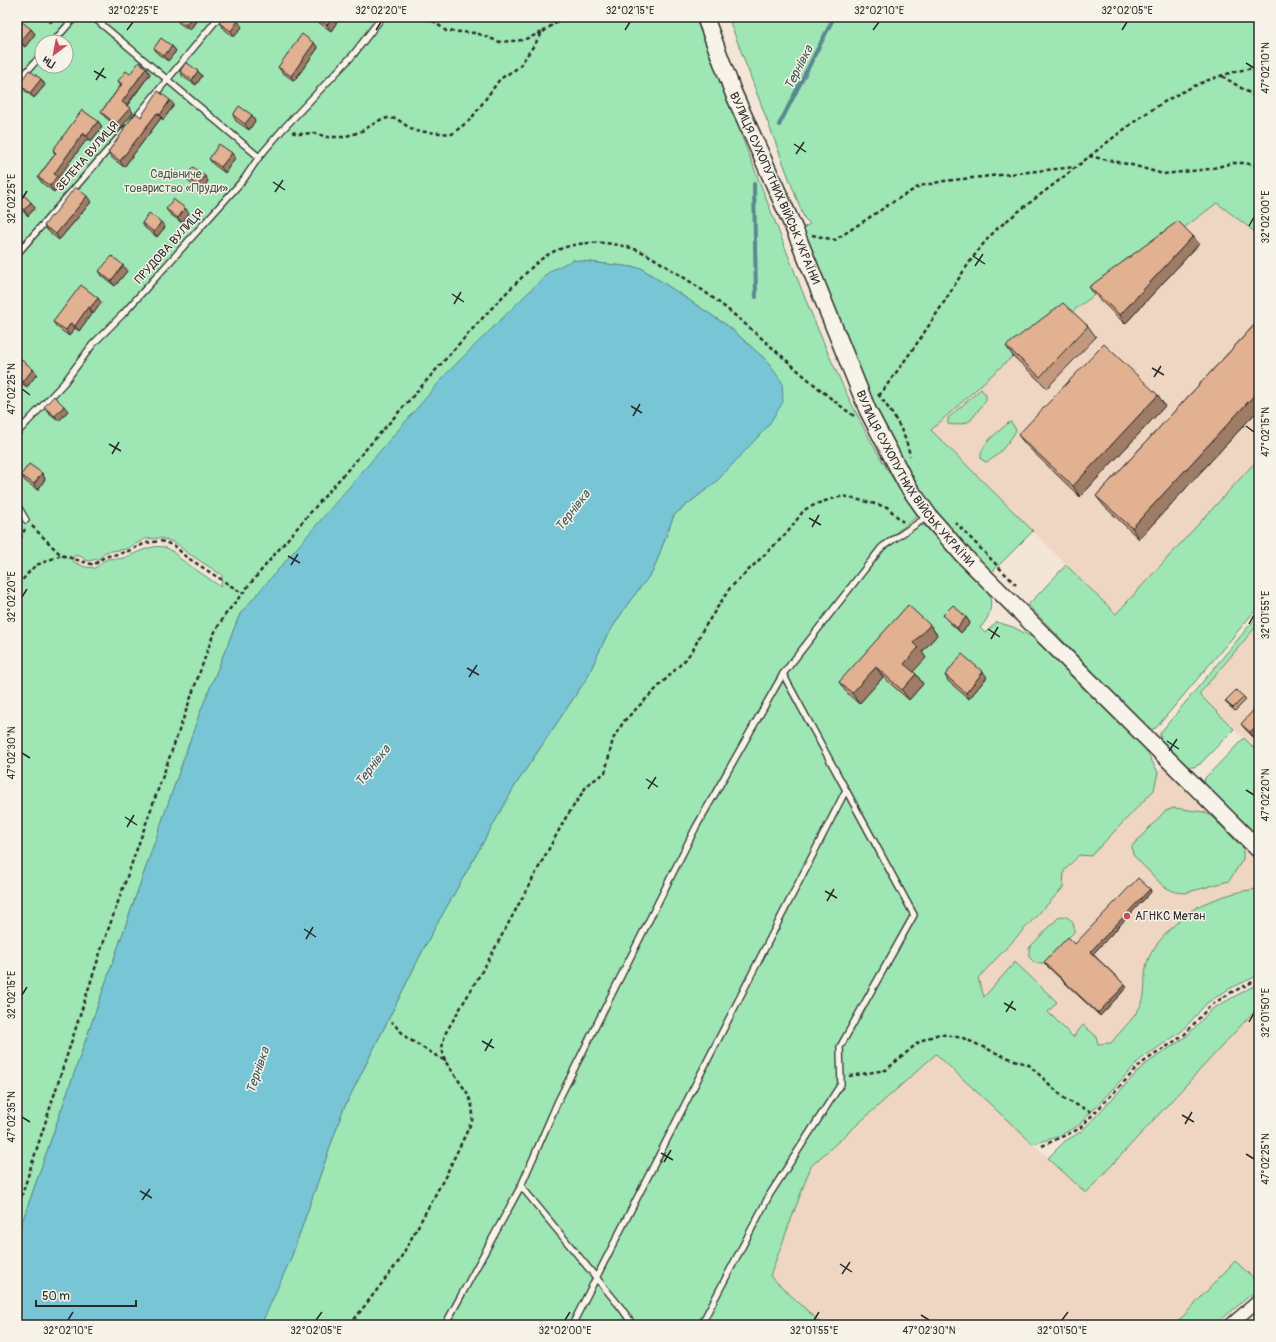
<svg xmlns="http://www.w3.org/2000/svg" width="1276" height="1342" font-family="Pangolin,sans-serif">
	<style>
		.built { fill: #eed6c2 }
		.green { fill: #9ee6b4; stroke: #648870; fill-rule: evenodd }
		.water { fill: #78c6d5; stroke: #598891 }
		.lines { fill: none; stroke-linecap: round; stroke-linejoin: round }
		.stream { stroke: #598891; stroke-width: 4 }
		.lane-casing { stroke: #2b2b2b; stroke-width: 8 }
		.street-casing { stroke: #2b2b2b; stroke-width: 14 }
		.secondary-casing { stroke: #2b2b2b; stroke-width: 19 }
		.path { stroke: #2b2b2b; stroke-width: 2.5; stroke-dasharray: 4 3; stroke-linecap: butt }
		.lane { stroke: #f7f3e8; stroke-width: 5.5 }
		.street { stroke: #f7f3e8; stroke-width: 11 }
		.secondary { stroke: #f7f3e8; stroke-width: 16 }
		.wall { fill: #c2987e; stroke: #2b2b2b }
		.shaded-wall { fill: #9e7c66; stroke: #2b2b2b }
		.building { fill: #e1b192; stroke: #2b2b2b }
		.ticks { fill: none; stroke: #2b2b2b; stroke-width: 1.5 }
		.poi-dot { fill: #d1495b; stroke: #f7f3e8; stroke-width: 1.5 }
		.labels { text-anchor: middle; stroke-width: 3; stroke-linejoin: round; paint-order: stroke }
		.street-label { font-size: 12px; fill: #2b2b2b; stroke: #f7f3e8 }
		.park-label { font-size: 12px; fill: #485a4d; stroke: #f7f3e8 }
		.poi-label { font-size: 12px; fill: #2b2b2b; stroke: #f7f3e8; text-anchor: start }
		.water-label { font-size: 13px; font-style: italic; fill: #425a5e; stroke: #f7f3e8 }
		.neatline { fill: none; stroke: #2b2b2b; stroke-width: 1.5 }
		.ticks-label { font-size: 10px; text-anchor: middle; fill: #2b2b2b }
	</style>
	<rect width="100%" height="100%" fill="#f3e6d7"/>
	<filter id="ink" filterUnits="userSpaceOnUse"><feTurbulence type="fractalNoise" baseFrequency=".025" numOctaves="2"/><feDisplacementMap in="SourceGraphic" scale="8" xChannelSelector="R" yChannelSelector="G"/><feConvolveMatrix kernelMatrix="1 2 1 2 8 2 1 2 1" color-interpolation-filters="sRGB"/></filter>
	<g filter="url(#ink)">
		<!-- built -->
		<g class="built">
			<polygon points="1217,203 1259,235 1259,458 1116,614 931,430 1013,356"/>
			<polygon points="1259,623 1259,753 1199,694"/>
			<polygon points="1163,767 1259,864 1259,923 1089,1100 984,997 974,966"/>
			<polygon points="1259,1006 1259,1283 1235,1261 1175,1325 823,1325 770,1276 811,1166 936,1054 1086,1193"/>
		</g>
		<!-- green -->
		<g class="green">
			<path d="M 17,17 L 695,17 C 724,92 754,167 783,242 C 820,337 858,433 918,516 L 882,543 L 887,547 L 920,525 L 925,526 L 990,594 C 992,609 990,617 980,628 L 985,633 L 997,622 L 1013,627 L 1032,637 L 1145,749 L 1158,772 L 1154,790 L 1091,856 L 1079,855 L 1064,871 L 1063,888 L 978,978 L 984,997 L 1015,962 L 1057,1002 L 1048,1012 L 1073,1037 L 1083,1025 L 1096,1036 L 1098,1044 L 1111,1043 C 1120,1031 1133,1020 1140,1007 C 1148,994 1142,975 1148,960 C 1154,942 1186,911 1203,904 C 1220,897 1241,890 1259,889 L 1259,975 L 1229,989 L 1207,1003 L 1181,1032 L 1141,1059 L 1078,1126 L 1057,1137 L 1033,1144 L 936,1054 L 811,1166 L 770,1276 L 823,1325 L 260,1325 L 291,1258 L 343,1110 L 428,940 L 516,784 L 587,678 L 605,639 L 629,602 L 653,571 L 674,515 L 717,481 L 766,360 L 728,326 L 641,268 L 573,260 L 240,614 L 199,715 L 17,1237 ZM 42,42 L 66,42 L 66,66 L 42,66 ZM 161,538 L 176,543 L 186,552 L 222,575 L 221,587 L 179,558 C 162,536 144,551 123,558 C 118,560 109,557 105,560 C 101,562 99,566 95,568 L 85,567 L 72,561 L 75,555 L 82,557 L 87,561 L 99,559 L 105,552 L 126,549 L 145,539 Z"/>
			<polygon points="728,17 1259,17 1259,235 1217,203 1013,356 931,430 1033,531 991,573 966,551 912,482 880,419 801,229 810,224 804,218"/>
			<path d="M 981,389 L 986,395 L 986,400 L 971,420 C 966,424 953,426 948,424 L 948,418 Z"/>
			<path d="M 1011,422 L 1016,430 C 1012,439 995,460 986,462 L 981,459 C 979,444 999,432 1008,423 Z"/>
			<polygon points="1259,458 1259,606 1156,728 1150,730 1028,605 1066,565 1116,614"/>
			<path d="M 1259,614 L 1259,623 L 1199,694 L 1234,729 L 1200,764 L 1194,767 C 1179,768 1159,749 1160,733 Z"/>
			<polygon points="1244,738 1259,753 1259,841 1204,784 1205,778"/>
			<polygon points="1174,808 1204,812 1212,817 1243,848 1243,859 1229,881 1185,893 1175,892 1163,886 1133,855 1132,846 1165,811"/>
			<path d="M 1063,916 C 1071,918 1075,923 1074,932 L 1044,963 L 1035,963 L 1029,957 L 1029,948 L 1059,917 Z"/>
			<polygon points="1259,983 1259,1006 1086,1193 1048,1158 1065,1141 1082,1131 1143,1066 1187,1036 1212,1009"/>
			<polygon points="1235,1261 1259,1283 1259,1288 1215,1325 1175,1325"/>
		</g>
		<!-- water -->
		<polygon class="water" points="573,260 641,268 728,326 766,360 782,382 783,402 768,426 717,481 674,515 653,571 629,602 605,639 587,678 516,784 428,940 343,1110 291,1258 261,1325 17,1325 17,1237 199,715 240,614 448,372 550,271"/>
		<g class="lines">
			<!-- stream -->
			<g class="stream">
				<polyline points="779,125 834,17"/>
				<polyline points="754,184 756,297"/>
			</g>
			<defs>
				<g id="lane">
					<polyline points="93,17 259,157"/>
					<polyline points="53,42 75,17"/>
					<polyline points="17,83 42,54"/>
					<polyline points="134,120 219,17"/>
					<polyline points="17,254 127,128"/>
					<polyline points="17,433 64,383 93,344 123,314 244,179 259,157 283,129 353,55 382,17"/>
					<polyline points="17,505 26,520"/>
					<polyline points="521,1186 622,1309 633,1325"/>
					<polyline points="445,1325 521,1186 558,1101 696,827 783,674 882,547 927,517"/>
					<polyline points="572,1325 846,790 783,674"/>
					<polyline points="701,1325 770,1194 841,1084 840,1047 914,915 846,790"/>
				</g>
				<polyline id="street" points="1230,1325 1259,1300"/>
				<g id="secondary">
					<path id="s1" d="M 705,17 L 733,92 L 796,233 L 868,411 L 907,485 L 929,516 L 962,554 L 1259,850"/>
				</g>
			</defs>
			<!-- lane casing -->
			<use href="#lane" class="lane-casing"/>
			<!-- street casing -->
			<use href="#street" class="street-casing"/>
			<!-- secondary casing -->
			<use href="#secondary" class="secondary-casing"/>
			<!-- path -->
			<g class="path">
				<polyline points="419,17 435,22 446,31 476,33 500,42 523,40 543,32"/>
				<polyline points="1222,76 1259,99"/>
				<polyline points="292,132 298,134 316,133 326,137 343,137 360,132 380,120 388,118 397,119 414,131 452,134 471,119 500,79 519,67 543,32 563,17"/>
				<polyline points="1089,156 1132,165 1163,174 1209,169 1233,163 1245,163 1259,166"/>
				<polyline points="812,235 835,240 896,200 920,186 944,181 1075,167"/>
				<path d="M 878,394 C 892,412 906,433 910,456"/>
				<path d="M 879,396 C 897,371 916,346 933,319 C 954,288 971,254 998,228 C 1023,207 1050,188 1075,168 C 1133,122 1183,78 1259,67"/>
				<polyline points="955,522 1016,585"/>
				<polyline points="32,526 61,555 94,565 104,557 126,552 146,543 161,541 175,546 185,556 242,593"/>
				<polyline points="17,545 25,529"/>
				<path d="M 17,584 C 25,579 28,572 35,566 C 38,564 55,558 61,555"/>
				<polyline points="445,1061 442,1048 445,1034 488,961 565,819 588,784 605,773 613,739 624,721 686,659 694,648 702,631 730,588 787,533 804,510 821,502 843,496 887,507 903,522"/>
				<polyline points="849,1076 886,1070 920,1041 939,1034 963,1038 1003,1056 1029,1065 1066,1100 1094,1113"/>
				<polyline points="1042,1146 1079,1129 1142,1063 1184,1035 1210,1006 1230,993 1259,979"/>
				<path d="M 17,1210 L 102,947 L 213,635 L 225,615 C 287,537 354,463 420,388 C 449,355 478,322 509,290 C 519,281 529,269 540,260 C 566,240 604,239 634,249 C 648,253 662,264 675,272 C 741,312 792,371 854,416"/>
				<polyline points="350,1325 399,1261 446,1175 472,1121 473,1109 468,1094 445,1061 407,1038 392,1022"/>
			</g>
			<!-- lane -->
			<use href="#lane" class="lane"/>
			<!-- street -->
			<use href="#street" class="street"/>
			<!-- secondary -->
			<use href="#secondary" class="secondary"/>
		</g>
		<!-- wall -->
		<g class="wall">
			<polygon points="43,17 55,17 51,23"/>
			<polygon points="175,17 193,17 196,21 190,30 179,23"/>
			<polygon points="315,17 337,22 331,31 318,22"/>
			<polygon points="219,23 242,27 234,37 223,28"/>
			<polygon points="17,25 31,29 35,34 25,47 17,41"/>
			<polygon points="314,43 318,48 294,81 282,72 278,67"/>
			<polygon points="172,46 176,51 168,61 158,54 154,48"/>
			<polygon points="49,66 62,66 58,72"/>
			<polygon points="146,68 150,74 127,106 130,108 133,113 120,129 105,117 101,112 121,85 118,81 130,74"/>
			<polygon points="180,71 198,71 202,76 196,85 183,77"/>
			<polygon points="41,79 45,85 34,98 23,89 19,84"/>
			<polygon points="174,105 163,120 161,118 124,167 112,158 108,152 124,131 123,129 141,117"/>
			<polygon points="233,115 255,121 249,130 236,121"/>
			<polygon points="98,121 102,127 91,141 87,139 58,178 61,182 54,192 42,183 38,177 55,154 53,150"/>
			<polygon points="235,158 225,173 213,164 209,159"/>
			<polygon points="186,177 208,181 201,191 189,182"/>
			<polygon points="17,189 31,202 35,208 28,216 17,206"/>
			<polygon points="91,202 59,240 48,231 44,226 52,217"/>
			<polygon points="185,208 189,213 182,223 170,214 166,209"/>
			<polygon points="142,223 165,227 157,237 145,228"/>
			<polygon points="1193,236 1199,244 1125,324 1095,295 1089,287"/>
			<polygon points="99,271 127,271 115,286 103,277"/>
			<polygon points="98,298 101,303 93,314 92,313 79,331 75,328 69,336 57,327 53,322"/>
			<polygon points="1259,320 1259,409 1139,539 1104,506 1096,496"/>
			<polygon points="1088,326 1096,337 1047,388 1013,356 1006,346"/>
			<polygon points="17,359 37,374 27,387 17,380"/>
			<polygon points="1165,406 1080,497 1026,445 1018,435"/>
			<polygon points="44,407 68,411 59,421 48,412"/>
			<polygon points="42,473 45,479 38,490 25,481 21,475"/>
			<polygon points="943,615 966,617 970,623 961,633 947,620"/>
			<polygon points="930,625 937,635 922,652 926,658 913,671 916,674 923,684 909,700 883,677 859,704 846,692 839,682"/>
			<polygon points="945,675 987,677 969,699 948,681"/>
			<polygon points="1244,697 1246,700 1235,711 1227,704 1225,701"/>
			<polygon points="1259,708 1259,733 1254,738 1245,729 1241,724"/>
			<polygon points="1150,889 1151,892 1093,954 1127,987 1100,1016 1046,965 1044,962 1075,944"/>
		</g>
		<!-- shaded-wall -->
		<g class="shaded-wall">
			<polygon points="47,17 55,17 51,23"/>
			<polygon points="191,17 193,17 196,21 190,30 186,25"/>
			<polygon points="333,17 334,17 337,22 331,31 327,25"/>
			<polygon points="238,21 242,27 234,37 231,31"/>
			<polygon points="31,29 35,34 25,47 21,41"/>
			<polygon points="314,43 318,48 294,81 291,76"/>
			<polygon points="172,46 176,51 168,61 164,56"/>
			<polygon points="54,66 62,66 58,72"/>
			<polygon points="146,68 150,74 125,107 122,102"/>
			<polygon points="198,71 202,76 196,85 192,80"/>
			<polygon points="41,79 45,85 34,98 30,93"/>
			<polygon points="170,100 174,105 163,120 160,115"/>
			<polygon points="130,108 133,113 120,129 116,124"/>
			<polygon points="157,113 161,118 124,167 120,161"/>
			<polygon points="252,115 255,121 249,130 245,124"/>
			<polygon points="98,121 102,127 91,141 87,136"/>
			<polygon points="83,133 87,139 58,178 61,182 54,192 50,186 54,174"/>
			<polygon points="232,153 235,158 225,173 221,167"/>
			<polygon points="205,176 208,181 201,191 198,185"/>
			<polygon points="87,196 91,202 59,240 56,234"/>
			<polygon points="31,202 35,208 28,216 24,210"/>
			<polygon points="185,208 189,213 182,223 178,218"/>
			<polygon points="161,222 165,227 157,237 154,232"/>
			<polygon points="1193,236 1199,244 1125,324 1120,315"/>
			<polygon points="123,265 127,271 115,286 111,281"/>
			<polygon points="98,298 101,303 93,314 90,308"/>
			<polygon points="88,307 92,313 79,331 75,326"/>
			<polygon points="71,323 75,328 69,336 66,330"/>
			<polygon points="33,369 37,374 27,387 23,382"/>
			<polygon points="1259,390 1259,409 1139,539 1132,528"/>
			<polygon points="1158,395 1165,406 1080,497 1073,486"/>
			<polygon points="64,406 68,411 59,421 55,416"/>
			<polygon points="42,473 45,479 38,490 34,484"/>
			<polygon points="966,617 970,623 961,633 957,628"/>
			<polygon points="930,625 937,635 922,652 926,658 911,674 904,664 913,643"/>
			<polygon points="876,667 883,677 859,704 852,693"/>
			<polygon points="983,672 987,677 969,699 966,693"/>
			<polygon points="916,674 923,684 909,700 902,690"/>
			<polygon points="1259,723 1259,733 1254,738 1250,732"/>
			<polygon points="1150,889 1151,892 1092,955 1090,952"/>
			<polygon points="1125,985 1127,987 1100,1016 1098,1013"/>
		</g>
		<!-- building -->
		<g class="building">
			<polygon points="175,17 191,17 186,25"/>
			<polygon points="223,17 232,17 238,21 231,31 219,23"/>
			<polygon points="315,17 333,17 327,25"/>
			<polygon points="21,21 31,29 21,41 17,38 17,25"/>
			<polygon points="302,34 314,43 291,76 278,67"/>
			<polygon points="161,38 172,46 164,56 154,48"/>
			<polygon points="139,62 146,68 122,102 130,108 116,124 101,112 122,84 118,81 126,71 130,74"/>
			<polygon points="186,62 198,71 192,80 180,71"/>
			<polygon points="29,70 41,79 30,93 19,84"/>
			<polygon points="158,91 170,100 160,115 157,113 120,161 108,152 124,130 123,129 136,113 141,117"/>
			<polygon points="239,106 252,115 245,124 233,115"/>
			<polygon points="82,110 98,121 87,136 83,133 54,174 57,176 50,186 38,177 56,153 53,150"/>
			<polygon points="219,144 232,153 221,167 209,159"/>
			<polygon points="193,167 205,176 198,185 186,177"/>
			<polygon points="75,187 87,196 56,234 44,226 51,216 52,217"/>
			<polygon points="17,189 31,202 24,210 17,204"/>
			<polygon points="173,199 185,208 178,218 166,209"/>
			<polygon points="149,213 161,222 154,232 142,223"/>
			<polygon points="1178,221 1193,236 1120,315 1089,287"/>
			<polygon points="112,256 123,265 111,281 99,271"/>
			<polygon points="81,285 98,298 90,308 88,307 75,326 71,323 66,330 53,322"/>
			<polygon points="1063,303 1088,326 1040,377 1006,346"/>
			<polygon points="1259,320 1259,390 1132,528 1096,496"/>
			<polygon points="1104,344 1158,395 1073,486 1018,435"/>
			<polygon points="18,357 33,369 23,382 17,378 17,359"/>
			<polygon points="54,396 64,406 55,416 44,407"/>
			<polygon points="29,464 42,473 34,484 21,475"/>
			<polygon points="908,605 930,625 913,643 918,648 904,664 916,674 902,690 876,667 852,693 839,682"/>
			<polygon points="953,605 966,617 957,628 943,615"/>
			<polygon points="962,654 983,672 966,693 945,675"/>
			<polygon points="1236,690 1244,697 1233,708 1225,701"/>
			<polygon points="1257,706 1259,708 1259,723 1250,732 1241,724"/>
			<polygon points="1138,878 1150,889 1090,952 1125,985 1098,1013 1044,962 1068,937 1075,944"/>
		</g>
	</g>
	<!-- ticks -->
	<path class="ticks" d="M 127,30 L 133,22M 376,30 L 381,22M 625,30 L 630,22M 873,30 L 879,22M 1122,30 L 1127,22M 1246,63 L 1254,68M 94,71 L 106,78M 96,80 L 104,68M 794,144 L 806,152M 796,154 L 804,142M 273,182 L 285,190M 275,192 L 283,180M 22,199 L 27,191M 1249,226 L 1254,217M 973,256 L 985,264M 975,266 L 983,254M 452,294 L 464,302M 454,304 L 461,292M 1152,368 L 1164,375M 1154,377 L 1161,366M 22,389 L 30,395M 631,406 L 642,413M 633,416 L 640,404M 1246,426 L 1254,432M 109,444 L 121,451M 112,454 L 119,442M 809,518 L 821,525M 812,527 L 819,515M 288,556 L 300,563M 291,565 L 298,554M 22,597 L 27,589M 1249,624 L 1254,615M 988,629 L 1000,637M 991,639 L 998,627M 467,668 L 479,675M 469,677 L 477,665M 1167,741 L 1179,749M 1169,751 L 1177,739M 22,753 L 30,758M 646,779 L 658,787M 648,789 L 656,777M 1246,790 L 1254,795M 125,817 L 137,825M 127,827 L 134,815M 825,891 L 837,898M 827,901 L 834,889M 304,929 L 316,937M 306,939 L 313,927M 22,995 L 27,987M 1004,1003 L 1016,1010M 1006,1012 L 1013,1001M 1249,1022 L 1254,1013M 482,1041 L 494,1048M 485,1051 L 492,1039M 1182,1115 L 1194,1122M 22,1117 L 30,1122M 1185,1124 L 1192,1112M 661,1153 L 673,1160M 1246,1154 L 1254,1159M 664,1162 L 671,1150M 140,1191 L 152,1198M 142,1200 L 150,1189M 840,1264 L 852,1272M 842,1274 L 850,1262M 921,1315 L 929,1320M 68,1320 L 73,1312M 316,1320 L 322,1312M 565,1320 L 570,1312M 814,1320 L 819,1312M 1062,1320 L 1068,1312"/>
	<!-- markers -->
	<circle class="poi-dot" cx="1127" cy="916" r="4"/>
	<g class="labels">
		<!-- street labels -->
		<g class="street-label">
			<text transform="translate(87 156) rotate(-49)" y="4">ЗЕЛЕНА ВУЛИЦЯ</text>
			<text dy="4" stroke="none"><textPath href="#s1" startOffset="185">ВУЛИЦЯ СУХОПУТНИХ ВІЙСЬК УКРАЇНИ</textPath></text>
			<text transform="translate(169 246) rotate(-48)" y="4">ПРУДОВА ВУЛИЦЯ</text>
			<text dy="4" stroke="none"><textPath href="#s1" startOffset="509">ВУЛИЦЯ СУХОПУТНИХ ВІЙСЬК УКРАЇНИ</textPath></text>
		</g>
		<!-- park labels -->
		<g class="park-label">
			<text x="176" y="178">Садівниче<tspan x="176" dy="14">товариство «Пруди»</tspan></text>
		</g>
		<!-- poi labels -->
		<g class="poi-label">
			<text x="1135" y="920">АГНКС Метан</text>
		</g>
		<!-- water labels -->
		<g class="water-label">
			<text transform="translate(798 67) rotate(-63)" y="5">Тернівка</text>
			<text transform="translate(572 510) rotate(-52)" y="5">Тернівка</text>
			<text transform="translate(372 765) rotate(-52)" y="5">Тернівка</text>
			<text transform="translate(257 1070) rotate(-71)" y="5">Тернівка</text>
		</g>
	</g>
	<!-- margin -->
	<rect width="1276" height="1342" fill="none" stroke="#f7f3e8" stroke-width="44"/>
	<!-- north arrow -->
	<g transform="translate(54 54) rotate(212)"><circle r="19" fill="#f7f3e8" stroke="#a5a39c"/>
	<path d="M0-3L7 15L0 10L-7 15Z" fill="#d1495b"/>
	<text y="-6" font-size="11" font-weight="bold" text-anchor="middle" fill="#2b2b2b">Пн</text>
	</g>
	<!-- scale -->
	<path d="M36 1300v6h100v-6" fill="none" stroke="#2b2b2b" stroke-width="2"/>
	<text x="42" y="1300" font-size="12" fill="#2b2b2b" stroke="#f7f3e8" stroke-width="3" paint-order="stroke">50 m</text>
	<rect x="22" y="22" width="1232" height="1298" class="neatline"/>
	<g class="ticks-label">
		<text x="133" y="14">32°02'25"E</text>
		<text x="381" y="14">32°02'20"E</text>
		<text x="630" y="14">32°02'15"E</text>
		<text x="879" y="14">32°02'10"E</text>
		<text x="1127" y="14">32°02'05"E</text>
		<text transform="translate(1265 68) rotate(-90)" y="4">47°02'10"N</text>
		<text transform="translate(11 199) rotate(-90)" y="4">32°02'25"E</text>
		<text transform="translate(1265 217) rotate(-90)" y="4">32°02'00"E</text>
		<text transform="translate(11 389) rotate(-90)" y="4">47°02'25"N</text>
		<text transform="translate(1265 432) rotate(-90)" y="4">47°02'15"N</text>
		<text transform="translate(11 597) rotate(-90)" y="4">32°02'20"E</text>
		<text transform="translate(1265 615) rotate(-90)" y="4">32°01'55"E</text>
		<text transform="translate(11 753) rotate(-90)" y="4">47°02'30"N</text>
		<text transform="translate(1265 795) rotate(-90)" y="4">47°02'20"N</text>
		<text transform="translate(11 995) rotate(-90)" y="4">32°02'15"E</text>
		<text transform="translate(1265 1013) rotate(-90)" y="4">32°01'50"E</text>
		<text transform="translate(11 1117) rotate(-90)" y="4">47°02'35"N</text>
		<text transform="translate(1265 1159) rotate(-90)" y="4">47°02'25"N</text>
		<text x="68" y="1334">32°02'10"E</text>
		<text x="316" y="1334">32°02'05"E</text>
		<text x="565" y="1334">32°02'00"E</text>
		<text x="814" y="1334">32°01'55"E</text>
		<text x="929" y="1334">47°02'30"N</text>
		<text x="1062" y="1334">32°01'50"E</text>
	</g>
</svg>
